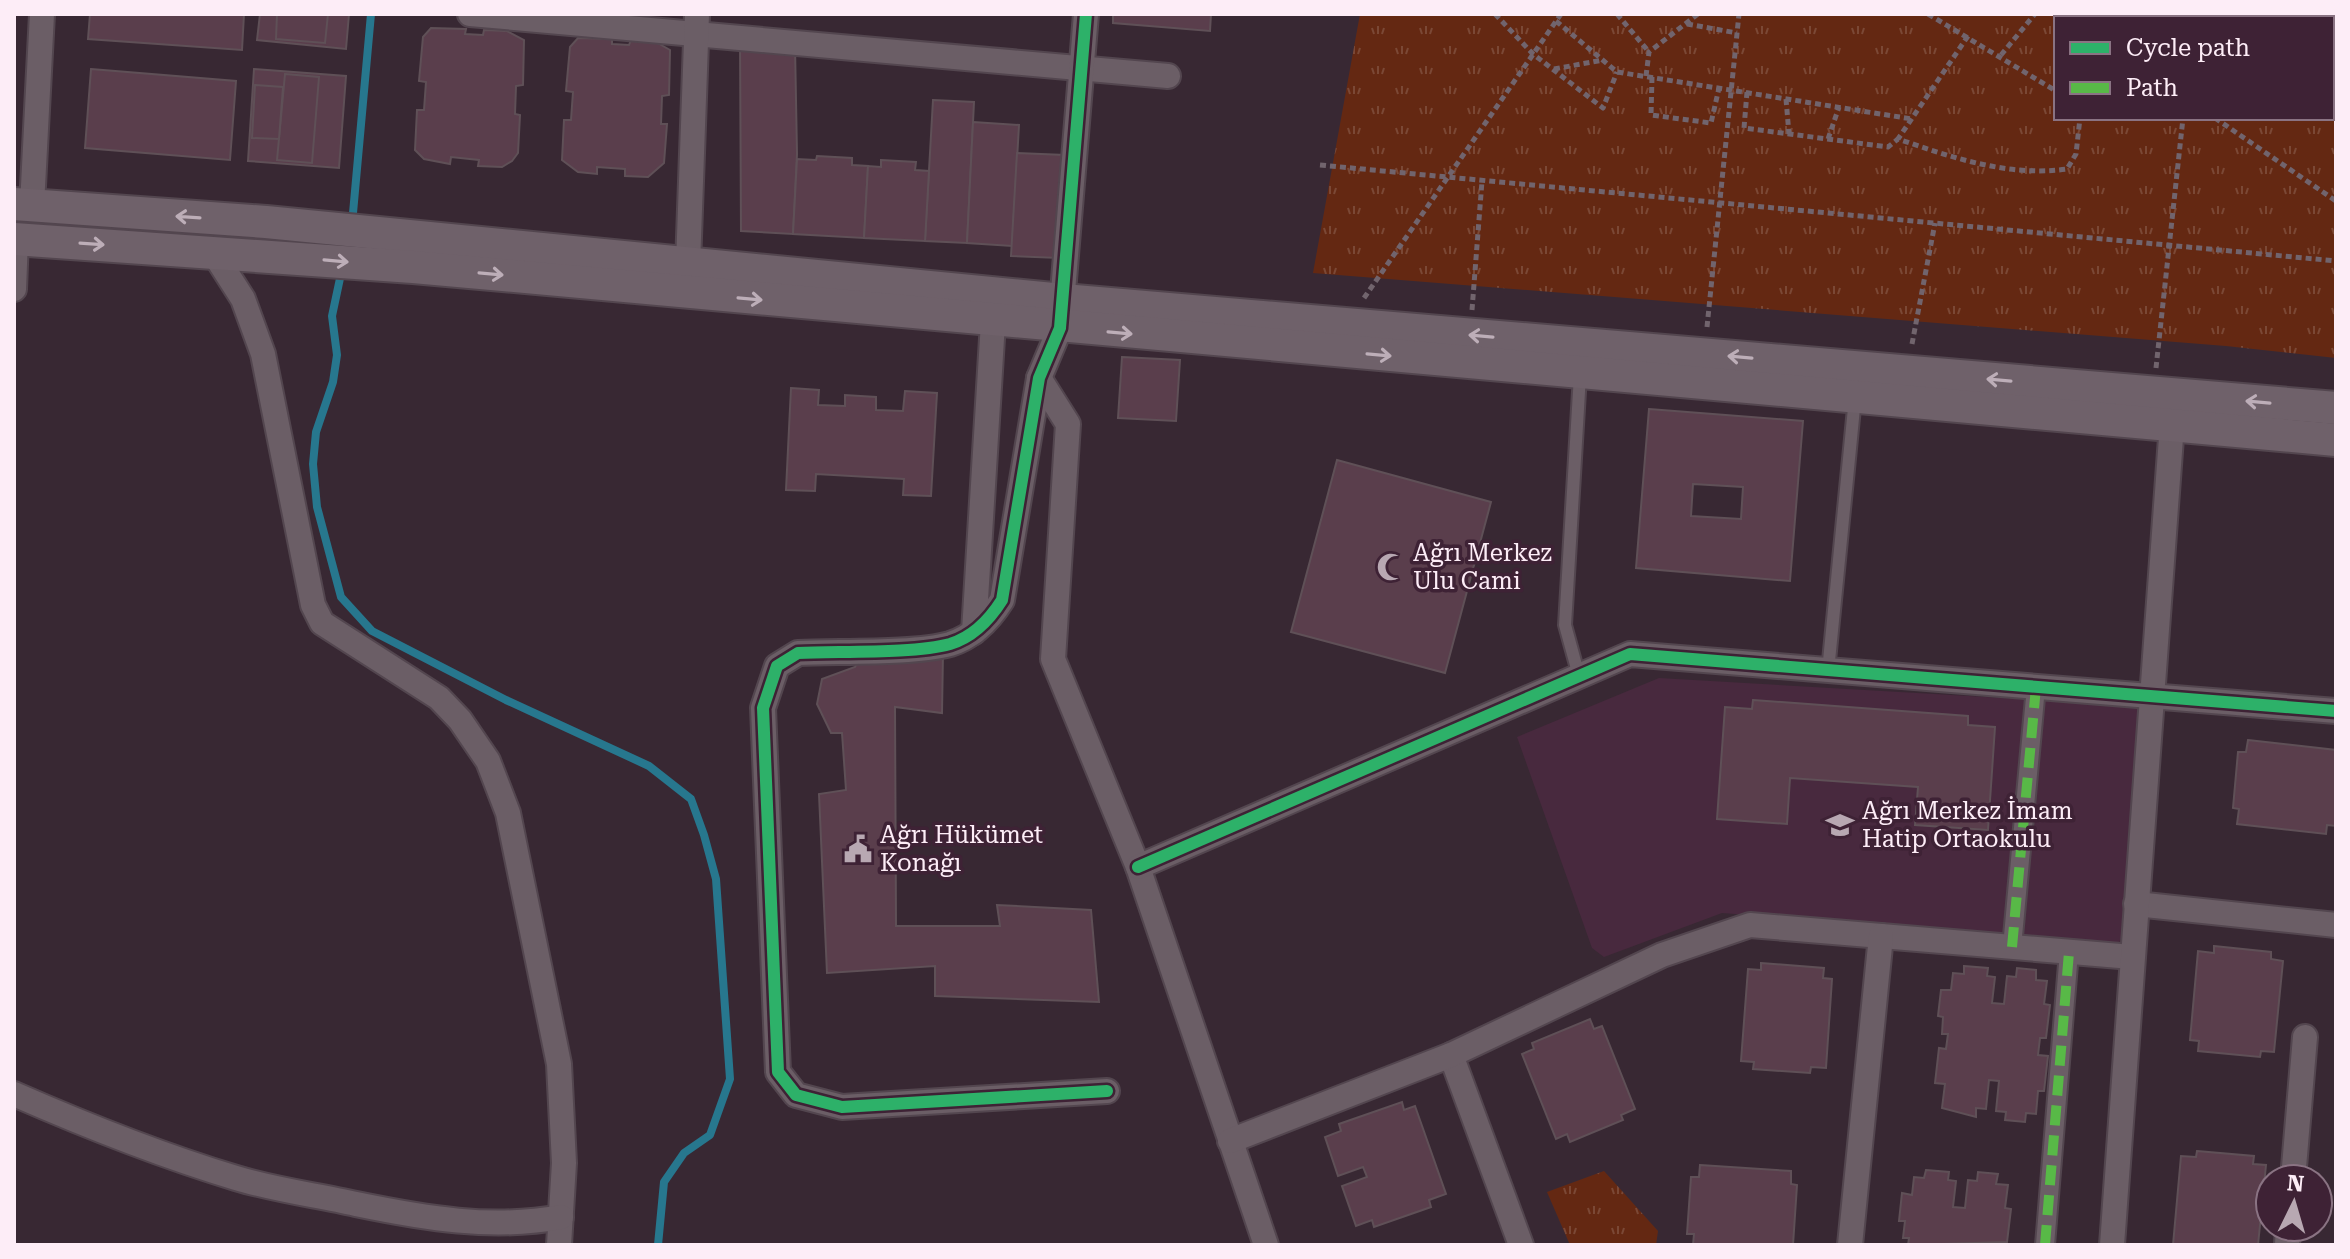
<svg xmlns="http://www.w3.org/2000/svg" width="2350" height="1259" font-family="'Roboto Serif',serif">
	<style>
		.built { fill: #48293e }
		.grass { fill: url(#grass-tufts) }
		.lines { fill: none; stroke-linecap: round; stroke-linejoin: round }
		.stream { stroke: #27778e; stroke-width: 8 }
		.building { fill: #5a3e4c; stroke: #5f5057; stroke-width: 2; fill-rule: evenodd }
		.service-casing { stroke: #53464f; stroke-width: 16 }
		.pedestrian-casing { stroke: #53464f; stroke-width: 22 }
		.minor-casing { stroke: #53464f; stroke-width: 28 }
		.secondary-casing { stroke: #53464f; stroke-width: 36 }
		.path { stroke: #71646d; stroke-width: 5; stroke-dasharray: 6 4; stroke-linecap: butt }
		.service { stroke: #6b5e66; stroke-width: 12 }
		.pedestrian { stroke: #6b5e66; stroke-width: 18 }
		.minor { stroke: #6b5e66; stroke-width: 24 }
		.secondary { stroke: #6f616a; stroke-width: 32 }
		.quiet { stroke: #58b947; stroke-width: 10; stroke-dasharray: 20 10; stroke-linecap: butt }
		.cycleway-casing { stroke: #3e2235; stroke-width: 17 }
		.cycleway { stroke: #2db169; stroke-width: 12 }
		.oneway { stroke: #bdaeb8 }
		.labels { text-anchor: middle; stroke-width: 7; stroke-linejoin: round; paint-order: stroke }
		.poi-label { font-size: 24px; fill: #fdedf7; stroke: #3e2235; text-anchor: start }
	</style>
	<defs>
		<pattern id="grass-tufts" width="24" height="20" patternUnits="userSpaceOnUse" patternTransform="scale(2)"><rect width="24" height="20" fill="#642812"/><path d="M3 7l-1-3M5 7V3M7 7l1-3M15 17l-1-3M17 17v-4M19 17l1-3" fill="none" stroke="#7b4835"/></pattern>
	</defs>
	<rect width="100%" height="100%" fill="#382833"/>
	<!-- built -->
	<polygon class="built" points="1659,678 2142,706 2124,934 2118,944 1722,913 1604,957 1592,948 1517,737"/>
	<!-- grass -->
	<g class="grass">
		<polygon points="1360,14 2209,14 2216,18 2056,18 2056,118 2332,118 2332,92 2336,95 2336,358 2226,346 1313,273"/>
		<polygon points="1604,1171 1658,1231 1656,1245 1570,1245 1547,1192"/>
	</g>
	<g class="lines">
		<!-- stream -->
		<g class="stream">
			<polyline points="352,224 371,14"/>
			<polyline points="342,269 332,316 337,355 333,382 316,432 313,464 317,507 341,597 372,631 506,700 649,766 691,799 704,835 716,879 730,1079 710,1135 684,1153 664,1182 658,1245"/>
		</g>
	</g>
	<!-- building -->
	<g class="building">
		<polygon points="90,14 244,14 242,50 88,39"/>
		<polygon points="260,14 349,14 346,49 257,40"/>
		<polygon points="277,14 328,14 325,43 276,39"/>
		<polygon points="1113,14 1211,14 1210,31 1113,23"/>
		<polygon points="431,28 466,29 465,34 483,35 484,30 507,31 524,40 523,85 516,86 515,114 520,115 518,153 512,161 502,167 478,166 479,160 451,157 450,164 424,159 415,150 417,110 424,110 426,82 419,81 423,37"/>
		<polygon points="578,38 612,39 612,44 629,45 631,40 654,41 670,50 669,95 662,96 661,124 667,124 664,163 648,177 625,176 625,169 597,167 597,174 578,172 562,160 564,120 571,120 573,92 566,91 570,47"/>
		<polygon points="740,39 795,46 797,154 793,234 741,231"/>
		<polygon points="91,69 236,81 230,160 85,148"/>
		<polygon points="254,69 346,76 339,168 248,161"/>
		<polygon points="285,74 319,77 312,163 277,160"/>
		<polygon points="255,85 283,87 279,139 252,138"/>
		<polygon points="933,100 974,102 967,243 925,241"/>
		<polygon points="973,122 1019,125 1012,246 967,243"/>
		<polygon points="1017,153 1065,155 1059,258 1011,256"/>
		<polygon points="817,156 852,158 852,165 868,166 864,238 793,234 797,159 816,160"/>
		<polygon points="881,160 916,162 915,170 929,171 925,241 864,238 868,166 881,167"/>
		<polygon points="1122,357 1180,360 1176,421 1118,418"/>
		<polygon points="791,388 819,390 818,405 845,406 845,395 876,397 876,410 903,411 905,391 937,393 931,496 903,495 904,479 816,474 815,491 786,490"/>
		<path d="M 1649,409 L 1803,421 L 1790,581 L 1636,568 ZM 1693,484 L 1743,487 L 1741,519 L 1691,516 Z"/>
		<polygon points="1337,460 1491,502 1445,673 1291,632"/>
		<polygon points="864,651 943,652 942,713 895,707 896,926 1000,926 997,905 1091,910 1099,1002 935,996 935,966 827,973 819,794 846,790 842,733 831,733 817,704 822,679 855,667"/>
		<polygon points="1753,700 1968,716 1968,725 1995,727 1988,830 1915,825 1918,787 1790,778 1787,824 1717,819 1725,707 1752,709"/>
		<polygon points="2248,740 2336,750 2336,826 2327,825 2326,834 2237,824 2239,809 2233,808 2238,752 2246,752"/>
		<polygon points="2214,946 2271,952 2271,959 2283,961 2274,1052 2261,1051 2260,1057 2198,1051 2199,1041 2190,1040 2198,951 2214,953"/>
		<polygon points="1761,963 1824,968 1823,978 1832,979 1826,1068 1811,1067 1810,1073 1753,1069 1754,1062 1741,1061 1748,969 1761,970"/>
		<polygon points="1964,966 1988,968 1987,976 1995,977 1992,1003 2004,1004 2007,976 2016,977 2017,968 2036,970 2036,980 2047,981 2044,1004 2050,1005 2046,1038 2040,1038 2038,1055 2048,1056 2044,1091 2038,1091 2036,1114 2026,1113 2025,1122 2005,1120 2006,1112 1996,1111 1999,1081 1989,1080 1986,1109 1976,1108 1976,1117 1942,1108 1945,1084 1935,1083 1939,1048 1946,1049 1948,1034 1942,1034 1943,1017 1938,1016 1941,990 1951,990 1953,973 1964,974"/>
		<polygon points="1590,1019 1594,1029 1602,1026 1635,1109 1621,1115 1623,1120 1570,1142 1567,1134 1556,1139 1522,1054 1534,1049 1532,1043"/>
		<polygon points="1402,1102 1404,1110 1415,1106 1446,1194 1429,1200 1431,1207 1374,1227 1372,1220 1356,1226 1342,1186 1367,1177 1363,1167 1338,1176 1325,1137 1341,1131 1339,1124"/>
		<polygon points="2197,1151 2254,1156 2253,1164 2266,1165 2258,1245 2173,1245 2181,1156 2196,1157"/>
		<polygon points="1700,1165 1791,1171 1791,1184 1797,1185 1793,1245 1693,1245 1694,1234 1687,1234 1691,1177 1699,1177"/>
		<polygon points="1926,1170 1949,1172 1948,1180 1956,1181 1953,1207 1965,1208 1968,1180 1977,1181 1978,1172 1998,1174 1996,1184 2008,1185 2005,1208 2011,1209 2007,1242 1908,1245 1909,1238 1903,1238 1905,1221 1899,1221 1902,1193 1912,1195 1914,1177 1924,1178"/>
	</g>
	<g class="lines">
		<defs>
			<g id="service">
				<polyline points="1828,671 1855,398"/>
				<polyline points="1579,676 1565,625 1580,375"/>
			</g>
			<g id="pedestrian">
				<polyline points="2012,947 2036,687"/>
				<polyline points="2045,1245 2069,952"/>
			</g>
			<g id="minor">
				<polyline points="470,14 1168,76"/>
				<path d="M 1086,14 L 1060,328 L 1039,378 L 1002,600 C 990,619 973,637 950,644 C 914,654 838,651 798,653 L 777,666 L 763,708 L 778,1072 L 796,1095 L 842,1107 L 1107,1091"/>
				<polyline points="32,205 42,14"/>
				<polyline points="213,252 243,299 263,354 313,605 322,623 439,698 460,720 488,761 508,813 559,1064 564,1163 559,1245"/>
				<polyline points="688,265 697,14"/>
				<polyline points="14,289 16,239"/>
				<polyline points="1039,378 1068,424 1053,659 1138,867 1266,1245"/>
				<polyline points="974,632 993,322"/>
				<polyline points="1138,867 1630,654 2336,711"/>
				<polyline points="2136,904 2336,925"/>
				<polyline points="1451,1055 1521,1245"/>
				<path d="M 14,1094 C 87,1126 160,1155 236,1178 C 275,1190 316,1195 356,1204 C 424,1218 492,1230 561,1217"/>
				<polyline points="1230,1141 1451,1055 1662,955 1750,925 2132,957"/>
				<polyline points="2293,1179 2305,1037"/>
				<polyline points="1850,1245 1881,936"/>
				<polyline points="2112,1245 2172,424"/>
				<polyline points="2287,1245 2288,1227"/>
			</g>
			<g id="secondary">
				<polyline points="14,204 266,222 1063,300 2336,408"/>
				<polyline points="14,239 413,267 2336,440"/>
			</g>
		</defs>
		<!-- service casing -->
		<use href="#service" class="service-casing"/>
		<!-- pedestrian casing -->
		<use href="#pedestrian" class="pedestrian-casing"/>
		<!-- minor casing -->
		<use href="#minor" class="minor-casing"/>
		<!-- secondary casing -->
		<use href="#secondary" class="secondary-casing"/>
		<!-- path -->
		<g class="path">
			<polyline points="1495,14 1533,54 1603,108 1617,72"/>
			<polyline points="1617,14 1649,52"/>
			<polyline points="1928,14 2056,91"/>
			<polyline points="2064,14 2070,18"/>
			<polyline points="1556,21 1617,72 1912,119"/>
			<polyline points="1687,24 1737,33"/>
			<path d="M 1968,36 L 1898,139 C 1954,158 2008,177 2067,169 L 2076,154 L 2080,118"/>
			<polyline points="2001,55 2035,14"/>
			<polyline points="1554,69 1603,60"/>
			<polyline points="1646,76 1649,52 1698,14"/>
			<polyline points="1652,77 1651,115 1711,123 1719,88"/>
			<polyline points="1747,92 1744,128 1888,147 1898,139"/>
			<polyline points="1786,99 1789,134"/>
			<polyline points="2215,118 2336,201"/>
			<polyline points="1828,139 1839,107"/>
			<polyline points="1320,165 2336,261"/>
			<polyline points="1364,298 1561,14"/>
			<polyline points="1472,310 1482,181"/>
			<polyline points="1707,327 1739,14"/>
			<polyline points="1912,344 1935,223"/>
			<polyline points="2156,368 2183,118"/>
		</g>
		<!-- service -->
		<use href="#service" class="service"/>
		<!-- pedestrian -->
		<use href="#pedestrian" class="pedestrian"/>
		<!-- minor -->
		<use href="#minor" class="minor"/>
		<!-- secondary -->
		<use href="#secondary" class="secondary"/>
		<!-- quiet -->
		<g class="quiet">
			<polyline points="2012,947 2036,687"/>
			<polyline points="2045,1245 2069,952"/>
		</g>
		<defs>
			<g id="cycleway">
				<path d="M 1086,14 L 1060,328 L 1039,378 L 1002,600 C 990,619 973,637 950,644 C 914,654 838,651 798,653 L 777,666 L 763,708 L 778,1072 L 796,1095 L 842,1107 L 1107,1091"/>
				<polyline points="1138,867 1630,654 2336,711"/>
			</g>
		</defs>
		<!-- cycleway casing -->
		<use href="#cycleway" class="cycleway-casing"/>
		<!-- cycleway -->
		<use href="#cycleway" class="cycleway"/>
	</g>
	<!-- one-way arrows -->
	<defs><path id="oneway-shaft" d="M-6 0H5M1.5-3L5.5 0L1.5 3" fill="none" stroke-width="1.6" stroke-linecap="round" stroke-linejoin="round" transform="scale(2)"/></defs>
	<g class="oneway">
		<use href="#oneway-shaft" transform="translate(188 217) rotate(-176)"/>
		<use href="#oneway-shaft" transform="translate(92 244) rotate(4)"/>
		<use href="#oneway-shaft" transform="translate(336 261) rotate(5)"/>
		<use href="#oneway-shaft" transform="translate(491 274) rotate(5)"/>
		<use href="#oneway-shaft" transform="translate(750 299) rotate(5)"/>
		<use href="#oneway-shaft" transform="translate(1120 333) rotate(5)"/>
		<use href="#oneway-shaft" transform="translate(1481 336) rotate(-175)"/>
		<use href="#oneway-shaft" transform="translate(1379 355) rotate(5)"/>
		<use href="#oneway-shaft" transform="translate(1740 357) rotate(-175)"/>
		<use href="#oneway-shaft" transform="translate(1999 380) rotate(-175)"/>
		<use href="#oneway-shaft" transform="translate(2258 402) rotate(-175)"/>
	</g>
	<!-- icons -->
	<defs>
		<symbol id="mosque-bare" viewBox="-9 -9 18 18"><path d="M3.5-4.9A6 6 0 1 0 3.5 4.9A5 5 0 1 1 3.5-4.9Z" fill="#b8a8b2" stroke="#3e2235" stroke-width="2.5" paint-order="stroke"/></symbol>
		<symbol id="school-bare" viewBox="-9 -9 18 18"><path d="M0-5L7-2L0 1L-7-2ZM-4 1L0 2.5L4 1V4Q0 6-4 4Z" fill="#b8a8b2" stroke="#3e2235" stroke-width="2.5" paint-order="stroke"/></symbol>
		<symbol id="civic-bare" viewBox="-9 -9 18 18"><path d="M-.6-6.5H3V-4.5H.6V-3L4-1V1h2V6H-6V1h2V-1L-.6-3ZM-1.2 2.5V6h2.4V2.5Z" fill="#b8a8b2" stroke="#3e2235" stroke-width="2.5" paint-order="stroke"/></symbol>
	</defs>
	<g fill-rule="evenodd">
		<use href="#mosque-bare" x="1371" y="547" width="40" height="40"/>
		<use href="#school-bare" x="1820" y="805" width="40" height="40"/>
		<use href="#civic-bare" x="838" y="829" width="40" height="40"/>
	</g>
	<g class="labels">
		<!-- poi labels -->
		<g class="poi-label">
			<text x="1413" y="561">Ağrı Merkez<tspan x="1413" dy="28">Ulu Cami</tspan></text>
			<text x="1862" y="819">Ağrı Merkez İmam<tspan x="1862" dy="28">Hatip Ortaokulu</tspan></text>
			<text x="880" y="843">Ağrı Hükümet<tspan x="880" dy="28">Konağı</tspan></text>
		</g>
	</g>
	<!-- border -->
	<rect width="2350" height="1259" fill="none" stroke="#fdedf7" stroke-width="32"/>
	<!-- legend -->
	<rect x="2054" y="16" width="280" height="104" fill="#3e2235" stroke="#8a7383" stroke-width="2"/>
	<rect x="2070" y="42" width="40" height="12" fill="#2db169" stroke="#8a7383" stroke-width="2"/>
	<text x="2126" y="56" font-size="24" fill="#fdedf7">Cycle path</text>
	<rect x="2070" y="82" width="40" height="12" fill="#58b947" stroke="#8a7383" stroke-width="2"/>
	<text x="2126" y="96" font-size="24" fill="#fdedf7">Path</text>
	<!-- north arrow -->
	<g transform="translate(2294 1203) rotate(5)"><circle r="38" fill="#3e2235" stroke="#8a7383" stroke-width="2"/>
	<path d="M0-6L14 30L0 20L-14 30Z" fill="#b8a8b2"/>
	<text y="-12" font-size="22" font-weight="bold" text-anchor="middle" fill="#fdedf7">N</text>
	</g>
</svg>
